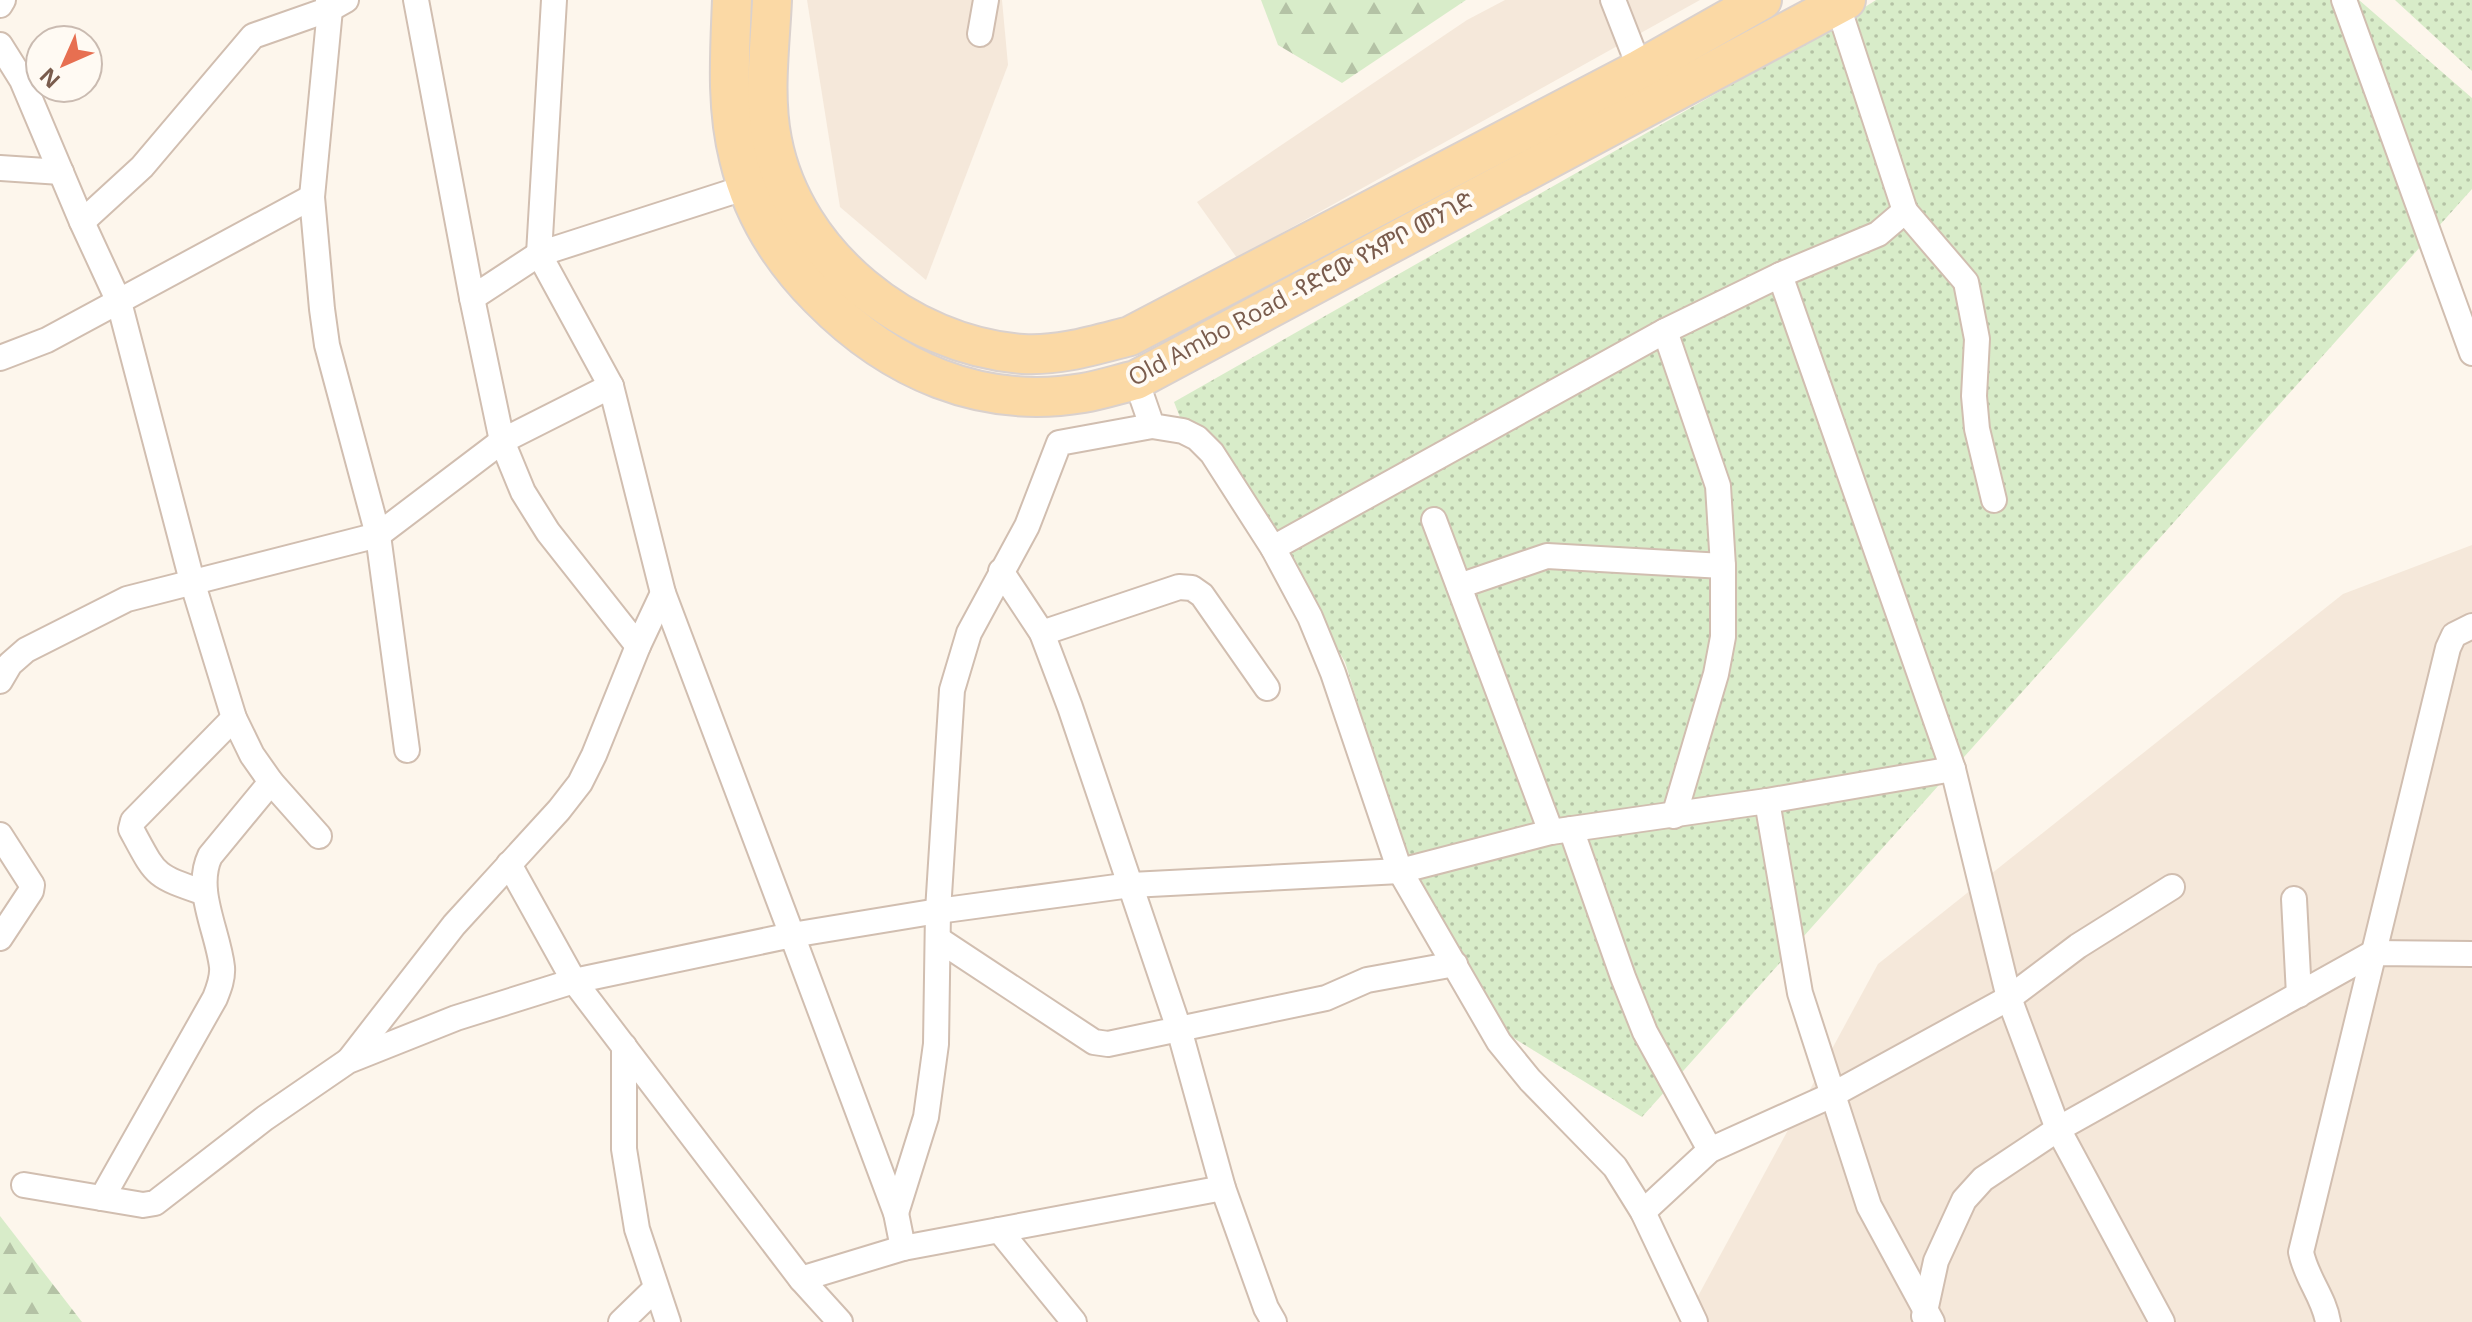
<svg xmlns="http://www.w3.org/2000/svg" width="2472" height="1322" font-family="'Open Sans','Noto Sans Ethiopic',sans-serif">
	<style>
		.residential { fill: #f5e8da }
		.grass { fill: url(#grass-dots) }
		.forest { fill: url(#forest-firs) }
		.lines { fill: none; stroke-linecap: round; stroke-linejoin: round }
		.minor-casing { stroke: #d1beb0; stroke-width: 28 }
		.primary-casing { stroke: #dad1cd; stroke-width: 42 }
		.minor { stroke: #fff; stroke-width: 24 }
		.primary { stroke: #fbd9a5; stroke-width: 38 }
		.labels { text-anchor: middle; stroke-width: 8; stroke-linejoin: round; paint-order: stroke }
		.street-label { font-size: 24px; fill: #7a5c4d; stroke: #fffaf3 }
	</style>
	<defs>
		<pattern id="grass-dots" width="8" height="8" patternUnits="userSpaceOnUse" patternTransform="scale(2)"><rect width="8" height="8" fill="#d8ecc9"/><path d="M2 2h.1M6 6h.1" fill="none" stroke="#b4c2a5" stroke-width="1.8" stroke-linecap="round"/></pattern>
		<pattern id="forest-firs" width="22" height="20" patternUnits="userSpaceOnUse" patternTransform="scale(2)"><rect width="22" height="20" fill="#d8ecc9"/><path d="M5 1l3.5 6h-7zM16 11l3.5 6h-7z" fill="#b4c2a5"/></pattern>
	</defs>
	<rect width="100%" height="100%" fill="#fdf6ec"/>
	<!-- residential -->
	<g class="residential">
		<polygon points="807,0 1002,0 1008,65 926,280 840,207"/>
		<polygon points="1505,0 1700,0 1237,258 1197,202 1467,20"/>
		<polygon points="2472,545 2472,1322 1684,1322 1878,964 2343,594"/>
	</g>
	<!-- grass -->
	<g class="grass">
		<polygon points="1876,0 2359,0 2472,98 2472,189 1642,1117 1481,1018 1399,837 1345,662 1282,553 1183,425 1174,402 1838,24"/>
		<polygon points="2395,0 2472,0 2472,71"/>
	</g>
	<!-- forest -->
	<g class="forest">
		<polygon points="1261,0 1466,0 1342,83 1278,45"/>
		<polygon points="0,1216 82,1322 0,1322"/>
	</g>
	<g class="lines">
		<defs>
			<g id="minor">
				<polyline points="328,0 330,9 312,197 322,309 327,345 378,535 407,750"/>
				<polyline points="416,0 472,298 539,254 747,187"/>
				<polyline points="554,0 539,254 611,386 663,593 792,935 938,911 1131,885 1400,871 1551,832 1767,801 1800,993 1869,1206 1932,1322"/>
				<polyline points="1613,0 1640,69"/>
				<polyline points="2344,0 2472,353"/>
				<polyline points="0,5 3,0"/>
				<polyline points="980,34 986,0"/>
				<polyline points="0,45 22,80 82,222 119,302 192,581 234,718 252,755 271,782 319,836"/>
				<polyline points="0,168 61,172"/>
				<polyline points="1905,211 1966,282 1977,339 1974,396 1977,429 1994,500"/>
				<polyline points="82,222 142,167 253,36 330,9 346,0"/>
				<polyline points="1780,275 1953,769 2009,998 2058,1129 2162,1322"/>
				<polyline points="472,298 502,441 611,386"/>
				<polyline points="1665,331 1718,486 1723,566 1723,637 1716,674 1674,816"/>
				<polyline points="0,358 47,340 312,197"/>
				<polyline points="1136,380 1152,426 1183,431 1197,438 1212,453 1273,548 1310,617 1333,673 1400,871 1499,1042 1530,1080 1615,1167 1643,1212 1695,1322"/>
				<polyline points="1434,520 1551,832"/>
				<polyline points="1273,548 1665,331 1780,275 1878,234 1905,211 1836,0"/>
				<polyline points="1459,586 1547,556 1723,566"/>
				<polyline points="1042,633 1179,587 1192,588 1202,595 1267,688"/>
				<polyline points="0,681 10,664 26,650 127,599 378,535 502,441 523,492 548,532 638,646 663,593"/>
				<polyline points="1767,801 1953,769"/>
				<polyline points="1571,829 1623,977 1645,1032 1710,1150"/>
				<polyline points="0,835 32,885 31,891 0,938"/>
				<path d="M 205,893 C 153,875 157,877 131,829 L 133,821 L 234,718"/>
				<polyline points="2294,899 2299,995"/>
				<polyline points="938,939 1094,1042 1108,1044 1179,1029 1070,707 1042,633 1001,571"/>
				<polyline points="624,1046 624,1149 637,1229 668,1322"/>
				<polyline points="349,1060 454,925 559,810 580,783 594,755 638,646"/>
				<polyline points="24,1185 143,1205 155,1203 265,1118 348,1061 456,1018 574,981 509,864"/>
				<path d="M 102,1198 L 215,998 C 219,988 223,978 222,967 C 218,931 194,890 210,856 L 271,782"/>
				<polyline points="1643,1212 1710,1150 1832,1095 2009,998 2078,946 2172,887"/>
				<polyline points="896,1213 926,1117 936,1044 938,911 952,690 969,633 1027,526 1059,443 1152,426"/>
				<polyline points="999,1230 1074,1322"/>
				<polyline points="801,1279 574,981 792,935 896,1213 903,1248"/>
				<polyline points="1924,1316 1936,1261 1964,1200 1983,1179 2058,1129 2373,953 2472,954"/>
				<polyline points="621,1322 655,1289"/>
				<polyline points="840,1322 801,1279 903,1248 1223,1188"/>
				<polyline points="1274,1322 1266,1308 1223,1188 1179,1029 1326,998 1367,980 1455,964"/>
				<path d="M 2328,1322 C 2324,1297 2306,1278 2301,1252 L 2448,648 L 2454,635 L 2472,626"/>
			</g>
			<g id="primary">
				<path d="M 732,0 C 730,52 726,107 739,158 C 752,213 780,258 820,298 C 891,370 981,410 1083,393 C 1101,390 1119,384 1136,380 L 1846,0"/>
				<path d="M 772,0 C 770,46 763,94 772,140 C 794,255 908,346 1023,354 C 1060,356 1095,345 1130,336 L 1640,69 L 1762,0"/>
			</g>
		</defs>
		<!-- minor casing -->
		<use href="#minor" class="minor-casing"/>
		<!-- primary casing -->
		<use href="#primary" class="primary-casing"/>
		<!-- minor -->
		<use href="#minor" class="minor"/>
		<!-- primary -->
		<use href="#primary" class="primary"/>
	</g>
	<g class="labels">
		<!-- street labels -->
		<g class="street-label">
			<text transform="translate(1301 289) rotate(-28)" y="8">Old Ambo Road -የድሮው የአምቦ መንገድ</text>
		</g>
	</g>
	<!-- north arrow -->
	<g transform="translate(64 64) rotate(225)"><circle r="38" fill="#fffaf3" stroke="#cabbb1" stroke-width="2"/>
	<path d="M0-6L14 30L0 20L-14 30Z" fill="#e76f51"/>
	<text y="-12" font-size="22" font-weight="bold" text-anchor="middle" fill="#7a5c4d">N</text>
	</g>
</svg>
